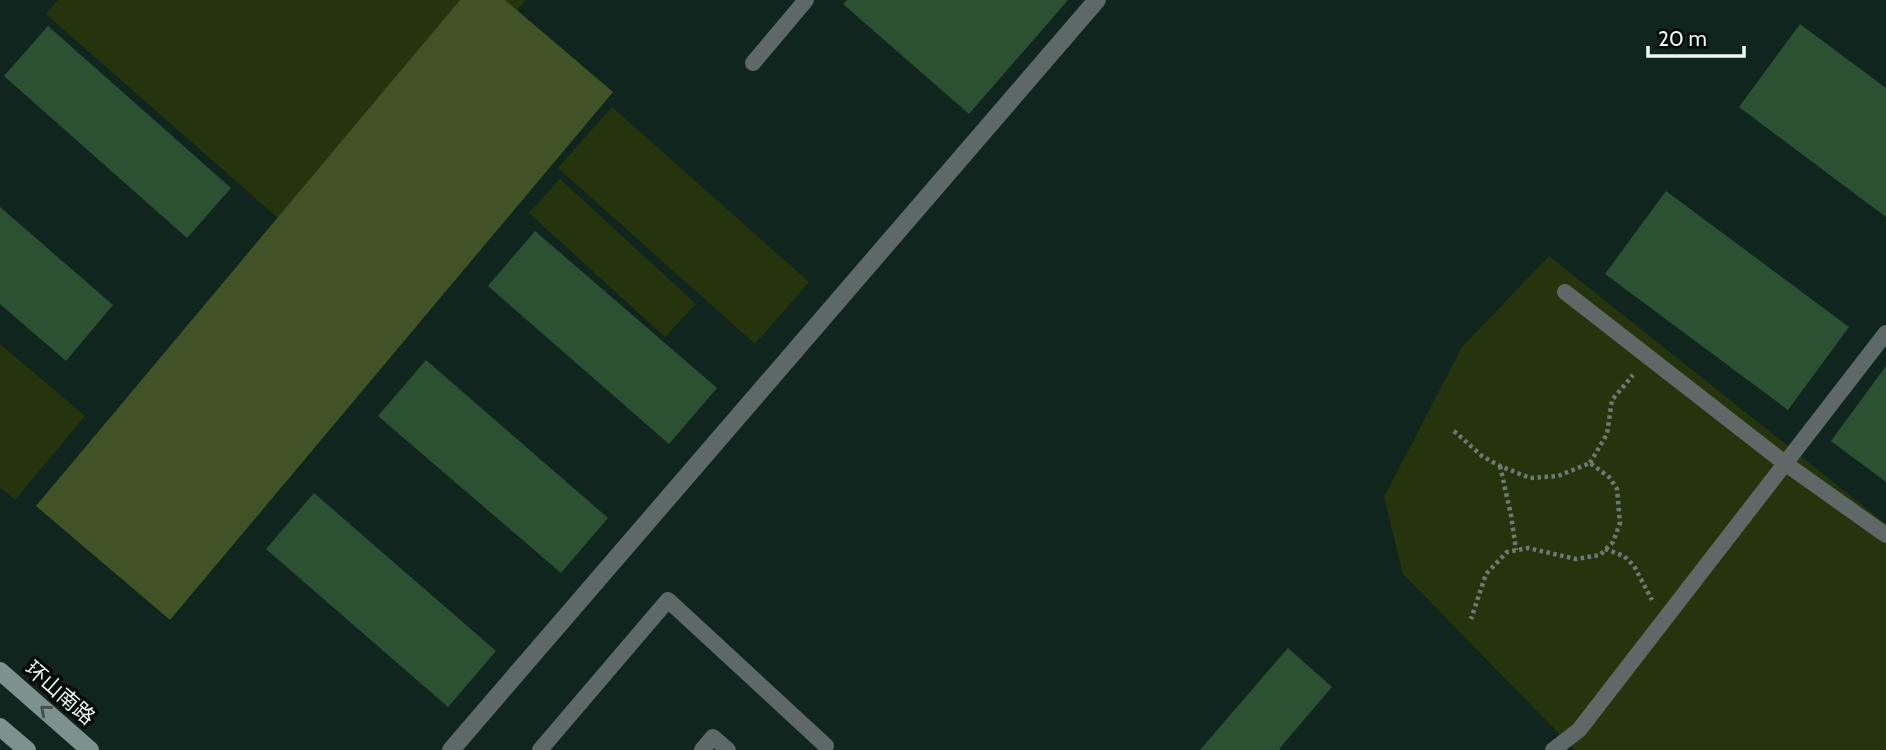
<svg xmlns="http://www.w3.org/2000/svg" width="1886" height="750" font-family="Cabin,'Noto Sans SC',sans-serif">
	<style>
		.green { fill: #25340c }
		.forest { fill: #415227 }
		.building { fill: #2b5132 }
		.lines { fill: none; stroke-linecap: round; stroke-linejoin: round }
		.path { stroke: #6a7b75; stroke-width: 4.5; stroke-dasharray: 3.5 3.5; stroke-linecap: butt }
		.lane { stroke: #5d6867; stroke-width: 16 }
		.street { stroke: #5d6867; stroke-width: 18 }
		.secondary { stroke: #7f918f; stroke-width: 18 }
		.oneway { stroke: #424e4c }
		.labels { text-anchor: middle; stroke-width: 7; stroke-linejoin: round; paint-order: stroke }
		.street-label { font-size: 21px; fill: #eaf7f2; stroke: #040c09 }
	</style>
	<rect width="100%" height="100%" fill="#10251e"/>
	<!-- green -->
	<g class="green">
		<polygon points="58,0 526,0 311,247 46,14"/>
		<polygon points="612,107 809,282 755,344 558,168"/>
		<polygon points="560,179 696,304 665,337 529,213"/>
		<polygon points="1549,256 1886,524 1886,750 1575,750 1403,574 1384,497 1462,347"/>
		<polygon points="0,344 85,416 15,500 0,487"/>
	</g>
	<!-- forest -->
	<polygon class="forest" points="460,0 505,0 613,92 170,620 36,506"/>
	<!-- building -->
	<g class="building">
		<polygon points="847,0 1068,0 969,114 843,4"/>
		<polygon points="1800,24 1886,88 1886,217 1739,107"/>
		<polygon points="48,26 231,188 187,238 4,76"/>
		<polygon points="1666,191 1849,327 1788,410 1605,274"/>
		<polygon points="0,207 113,305 66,361 0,304"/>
		<polygon points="535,231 717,388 669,444 488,286"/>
		<polygon points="426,360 608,518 561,573 378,416"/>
		<polygon points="1886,366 1886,482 1831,441"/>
		<polygon points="314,493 496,651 448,707 266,549"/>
		<polygon points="1288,648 1332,687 1279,749 1281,750 1200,750"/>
	</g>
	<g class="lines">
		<!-- path -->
		<g class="path">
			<polyline points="1454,431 1482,456 1500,466 1530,478 1558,476 1590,463 1609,477 1617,489 1620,523 1613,542 1600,555 1576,559 1528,548 1507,552 1486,574 1471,619"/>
			<polyline points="1590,463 1607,434 1612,400 1633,375"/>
			<polyline points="1500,466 1511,515 1516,550"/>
			<polyline points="1605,549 1624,556 1634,566 1652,600"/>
		</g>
		<!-- lane -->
		<g class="lane">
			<polyline points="753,63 806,0"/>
			<polyline points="1565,292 1786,464 1886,535"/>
			<polyline points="540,750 668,600 826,746"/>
			<polyline points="702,750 713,737 728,750"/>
			<polyline points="1553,750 1579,730 1886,333"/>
		</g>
		<!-- street -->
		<polyline class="street" points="451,750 1097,0"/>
		<!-- secondary -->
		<g class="secondary">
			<polyline points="0,671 90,750"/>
			<polyline points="0,727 27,750"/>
		</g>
	</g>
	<!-- one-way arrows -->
	<defs><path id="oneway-chevron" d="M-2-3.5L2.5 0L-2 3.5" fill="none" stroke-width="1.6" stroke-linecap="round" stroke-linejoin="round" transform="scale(1.75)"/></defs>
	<use class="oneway" href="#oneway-chevron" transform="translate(45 710) rotate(-139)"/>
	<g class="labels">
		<!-- street labels -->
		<g class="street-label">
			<text transform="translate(60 693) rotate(41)" y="7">环山南路</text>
		</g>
	</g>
	<!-- scale -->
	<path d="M1648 46v10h96v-10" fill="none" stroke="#eaf7f2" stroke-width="3.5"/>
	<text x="1658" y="46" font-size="21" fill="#eaf7f2" stroke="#040c09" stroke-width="5" paint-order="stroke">20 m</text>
</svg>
